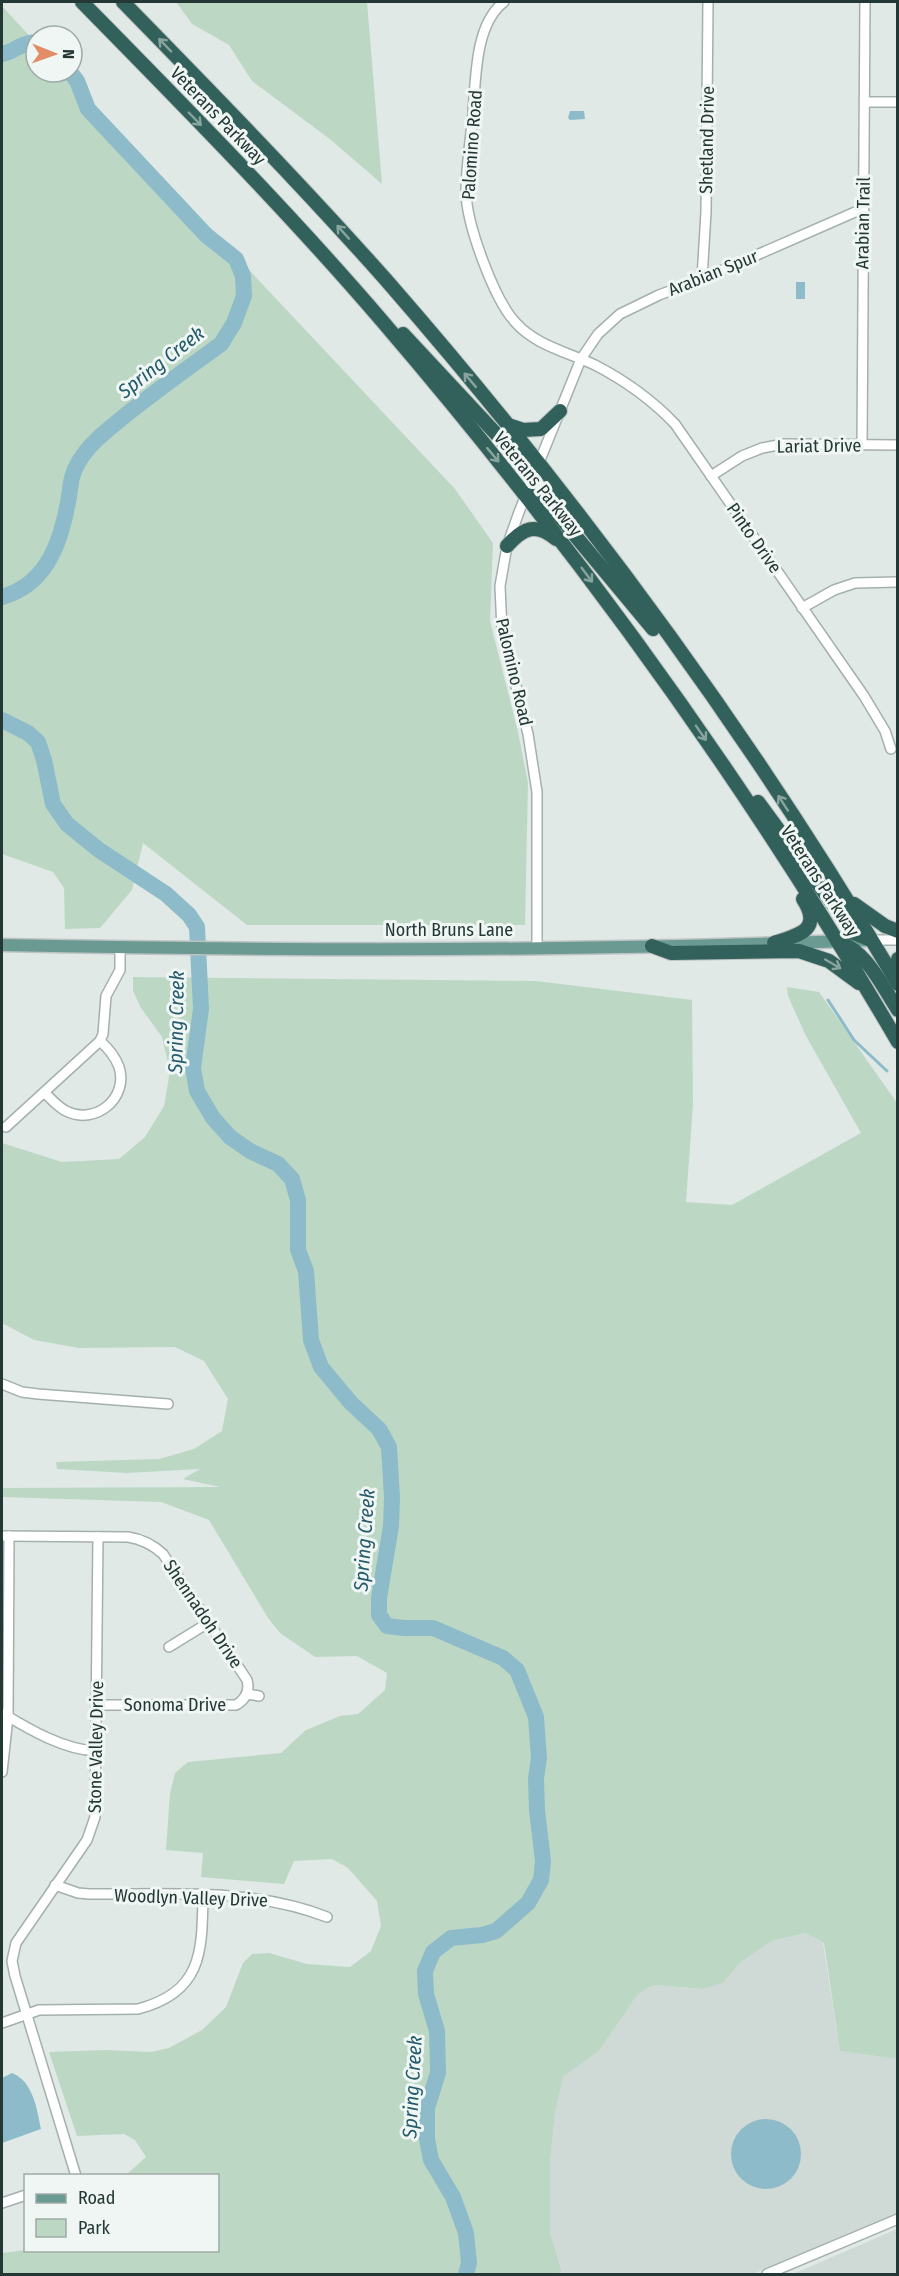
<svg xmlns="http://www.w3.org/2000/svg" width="899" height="2276" font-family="'Fira Sans Condensed',sans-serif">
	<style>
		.built { fill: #cfd9d5 }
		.green { fill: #bcd8c5 }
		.water { fill: #8ebbc9 }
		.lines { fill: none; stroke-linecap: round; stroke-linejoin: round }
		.stream { stroke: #8ebbc9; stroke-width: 3 }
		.river { stroke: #8ebbc9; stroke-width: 16 }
		.minor-casing { stroke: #a4b0ad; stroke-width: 12 }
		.major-casing { stroke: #bdc3c2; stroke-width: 15 }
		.highway-casing { stroke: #bdc3c2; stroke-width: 16 }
		.minor { stroke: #fff; stroke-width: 9 }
		.major { stroke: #6a9a91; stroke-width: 12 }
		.highway { stroke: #32605a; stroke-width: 14 }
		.oneway { stroke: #88a49f }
		.labels { text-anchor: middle; stroke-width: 6; stroke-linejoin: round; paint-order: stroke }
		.street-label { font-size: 18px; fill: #233834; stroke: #f0f6f4 }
		.water-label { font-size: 20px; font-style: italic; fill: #245b6c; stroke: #f0f6f4 }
	</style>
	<rect width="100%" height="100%" fill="#e0e9e6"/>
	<!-- built -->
	<g class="built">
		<polygon points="805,1933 823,1943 840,2051 897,2059 897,2213 753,2274 557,2274 562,2271 550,2232 550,2161 555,2114 563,2077 599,2051 638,1994 654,1985 703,1989 723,1983 741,1962 772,1941"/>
		<polygon points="897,2229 897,2274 793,2274"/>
	</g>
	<!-- green -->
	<g class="green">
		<polygon points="176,2 367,2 382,184 331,140 252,81 229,45 192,24"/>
		<polygon points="2,6 36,43 36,72 63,72 455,489 493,543 490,621 518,732 528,783 525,925 247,925 143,843 132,890 100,928 65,929 64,888 53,872 2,854"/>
		<polygon points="133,977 536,981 692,1000 693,1104 686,1202 732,1205 861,1133 806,1036 788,996 787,987 819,992 897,1103 897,2059 840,2051 824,1943 805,1933 772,1941 741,1962 723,1983 703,1989 654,1985 638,1994 599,2051 563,2077 555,2114 550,2162 550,2232 562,2272 557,2274 2,2274 2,2253 25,2250 218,2250 218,2176 126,2175 146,2157 135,2140 124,2134 77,2136 49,2052 105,2050 151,2052 169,2048 202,2030 226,2007 243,1963 252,1954 269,1953 307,1964 350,1967 371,1951 381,1926 377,1901 348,1868 332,1859 294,1861 284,1884 201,1877 203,1853 166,1850 170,1793 175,1773 188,1762 281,1753 306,1730 340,1716 358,1714 385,1690 387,1673 357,1656 315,1657 280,1633 268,1618 209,1520 161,1502 2,1497 2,1488 220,1487 183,1479 200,1469 127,1473 57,1469 56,1462 159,1459 194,1449 222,1431 228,1399 204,1361 175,1347 79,1348 34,1340 2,1323 2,1143 62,1162 119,1159 145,1137 164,1106 170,1071 162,1037 141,1008 133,991"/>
	</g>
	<!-- water -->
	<g class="water">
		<polygon points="570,111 584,111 585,119 570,120 568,118"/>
		<rect x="796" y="282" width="9" height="17"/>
		<path d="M 12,2073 C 33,2081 37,2109 41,2129 L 2,2143 L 2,2078 Z"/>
		<circle cx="766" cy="2154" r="35"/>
	</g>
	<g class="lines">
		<!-- stream -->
		<polyline class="stream" points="828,1000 854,1040 887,1071"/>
		<!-- river -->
		<g class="river">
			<path d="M 2,54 C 15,52 19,43 36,42"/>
			<path d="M 2,597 C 44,585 59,548 67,507 C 71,491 69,478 78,463 C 88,445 106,431 122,418 C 154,392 188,368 221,344 L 234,323 L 244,296 L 243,276 L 236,259 L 206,235 L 88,109 L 77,81 L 70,72"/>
			<polyline points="2,720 28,733 38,742 44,760 53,804 67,824 99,850 166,894 189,915 197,927 201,1009 193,1068 197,1091 213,1118 230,1137 250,1151 278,1164 292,1179 298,1200 298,1250 306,1271 311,1340 321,1367 351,1403 379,1429 389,1447 392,1498 391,1526 379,1598 379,1615 387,1626 404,1628 433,1628 503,1658 517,1670 536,1717 539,1758 536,1778 537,1810 543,1861 541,1880 528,1903 496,1931 482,1935 451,1938 433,1952 425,1971 426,1994 437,2031 438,2073 427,2108 427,2139 431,2160 453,2197 466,2233 469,2263 466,2274"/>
		</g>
		<defs>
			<g id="minor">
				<path d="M 504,2 C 475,24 476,77 473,112 C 471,138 466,166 466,193 C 467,225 494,300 516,323 C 523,331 532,337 541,342 C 558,351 578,357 595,365 C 624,380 653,401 675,424 L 864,696 L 885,731 L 891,749"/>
				<polyline points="865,102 898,102"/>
				<polyline points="702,279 706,212 708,2"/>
				<polyline points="862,445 865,2"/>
				<polyline points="711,476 742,456 762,448 783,444 898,445"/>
				<polyline points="802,608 834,590 855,583 898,582"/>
				<polyline points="871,940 898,940"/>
				<polyline points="537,948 537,792 528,734 502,630 500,586 507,546 519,512 581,359 598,334 620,314 659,295 702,279 862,209"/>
				<path d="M 45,1093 C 51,1099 58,1107 66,1111 C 95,1126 129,1098 119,1067 C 115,1056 108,1048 100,1041"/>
				<polyline points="6,1127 100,1041 103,1034 106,996 120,970 120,947"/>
				<polyline points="2,1384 22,1392 38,1394 168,1404"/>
				<path d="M 2,1536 L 128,1537 C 142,1539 152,1544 163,1554 L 247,1680 C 250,1691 246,1699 236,1705 L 97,1705"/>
				<polyline points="169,1647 208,1623"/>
				<polyline points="247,1694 259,1696"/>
				<path d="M 4,1714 C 30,1730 65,1750 96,1751"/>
				<polyline points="2,1772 8,1717 9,1536"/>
				<path d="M 55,1885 L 78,1893 L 89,1894 C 170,1895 249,1887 327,1917"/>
				<path d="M 2,2023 L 39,2010 L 138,2009 C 203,1992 202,1951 203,1895"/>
				<polyline points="76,2176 15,1976 12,1961 16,1943 87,1840 95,1817 98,1537"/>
				<polyline points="2,2203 26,2195"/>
				<polyline points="767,2274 898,2219"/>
			</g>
			<path id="major" d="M 2,945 C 291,951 581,952 870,940"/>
			<g id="highway">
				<path d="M 82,2 C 184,106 288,211 383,322 C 575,546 749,786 898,1042"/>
				<path d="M 123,2 C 212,93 302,185 387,281 C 577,499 751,735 898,984"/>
				<polyline points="403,334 513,452 530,465 539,466"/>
				<polyline points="508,425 523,430 541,429 560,411"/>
				<polyline points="526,495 538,497 553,509 653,629"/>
				<path d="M 507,546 C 523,528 536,522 556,539"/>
				<polyline points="758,802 854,933 871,940"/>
				<polyline points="854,904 885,926 898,931"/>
				<path d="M 838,942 C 867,951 882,986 898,1010"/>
				<path d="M 774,943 C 799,935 823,930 803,899"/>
				<polyline points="652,946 671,953 799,951 829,961 859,983"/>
				<polyline points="898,959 898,970"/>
			</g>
		</defs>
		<!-- minor casing -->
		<use href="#minor" class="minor-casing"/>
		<!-- major casing -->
		<use href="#major" class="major-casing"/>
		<!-- highway casing -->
		<use href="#highway" class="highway-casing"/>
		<!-- minor -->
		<use href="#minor" class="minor"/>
		<!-- major -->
		<use href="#major" class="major"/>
		<!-- highway -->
		<use href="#highway" class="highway"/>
	</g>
	<!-- one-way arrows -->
	<defs><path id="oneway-shaft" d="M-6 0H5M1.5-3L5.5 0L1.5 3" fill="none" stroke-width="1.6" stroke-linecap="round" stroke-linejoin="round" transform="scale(1.5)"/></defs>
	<g class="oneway">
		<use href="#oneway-shaft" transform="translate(165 45) rotate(-134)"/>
		<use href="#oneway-shaft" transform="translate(195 119) rotate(46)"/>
		<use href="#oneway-shaft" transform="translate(343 232) rotate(-132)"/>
		<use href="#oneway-shaft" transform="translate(470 380) rotate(-130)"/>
		<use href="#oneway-shaft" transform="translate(493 455) rotate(50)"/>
		<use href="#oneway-shaft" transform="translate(587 575) rotate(53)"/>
		<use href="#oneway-shaft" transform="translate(701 733) rotate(55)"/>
		<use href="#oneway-shaft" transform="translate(783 803) rotate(-123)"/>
		<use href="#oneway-shaft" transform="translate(833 964) rotate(30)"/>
	</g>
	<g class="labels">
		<!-- street labels -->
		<g class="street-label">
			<text transform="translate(218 116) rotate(46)" y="6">Veterans Parkway</text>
			<text transform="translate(707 140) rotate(-89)" y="6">Shetland Drive</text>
			<text transform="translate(472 145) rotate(-86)" y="6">Palomino Road</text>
			<text transform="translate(863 223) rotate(-89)" y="6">Arabian Trail</text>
			<text transform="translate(713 273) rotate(-22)" y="6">Arabian Spur</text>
			<text transform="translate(819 446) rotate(-1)" y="6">Lariat Drive</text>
			<text transform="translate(538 484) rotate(51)" y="6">Veterans Parkway</text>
			<text transform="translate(754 538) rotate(55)" y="6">Pinto Drive</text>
			<text transform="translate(514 672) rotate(77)" y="6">Palomino Road</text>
			<text transform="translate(820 881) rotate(57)" y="6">Veterans Parkway</text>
			<text x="449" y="936">North Bruns Lane</text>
			<text transform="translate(203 1614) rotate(56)" y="6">Shennadoh Drive</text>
			<text x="175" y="1711">Sonoma Drive</text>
			<text transform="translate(96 1747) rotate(-89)" y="6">Stone Valley Drive</text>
			<text transform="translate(191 1898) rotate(2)" y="6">Woodlyn Valley Drive</text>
		</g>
		<!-- water labels -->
		<g class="water-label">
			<text transform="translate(161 362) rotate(-38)" y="7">Spring Creek</text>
			<text transform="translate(176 1022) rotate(-89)" y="7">Spring Creek</text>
			<text transform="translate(364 1540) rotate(-86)" y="7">Spring Creek</text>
			<text transform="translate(412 2087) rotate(-87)" y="7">Spring Creek</text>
		</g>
	</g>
	<!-- border -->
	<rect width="899" height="2276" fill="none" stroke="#233834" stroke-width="6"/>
	<!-- legend -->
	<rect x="24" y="2174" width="195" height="78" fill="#f0f6f4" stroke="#9eaaa7" stroke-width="1.5"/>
	<rect x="36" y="2194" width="30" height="9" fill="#6a9a91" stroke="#9eaaa7" stroke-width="1.5"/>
	<text x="78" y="2204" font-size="18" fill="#233834">Road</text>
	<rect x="36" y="2219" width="30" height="18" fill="#bcd8c5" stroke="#9eaaa7" stroke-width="1.5"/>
	<text x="78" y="2234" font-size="18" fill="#233834">Park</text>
	<!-- north arrow -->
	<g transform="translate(54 54) rotate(91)"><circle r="28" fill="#f0f6f4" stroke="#9eaaa7" stroke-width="1.5"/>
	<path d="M0-4.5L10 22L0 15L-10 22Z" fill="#e28d66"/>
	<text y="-9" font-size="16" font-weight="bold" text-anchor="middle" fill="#233834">N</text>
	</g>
</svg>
